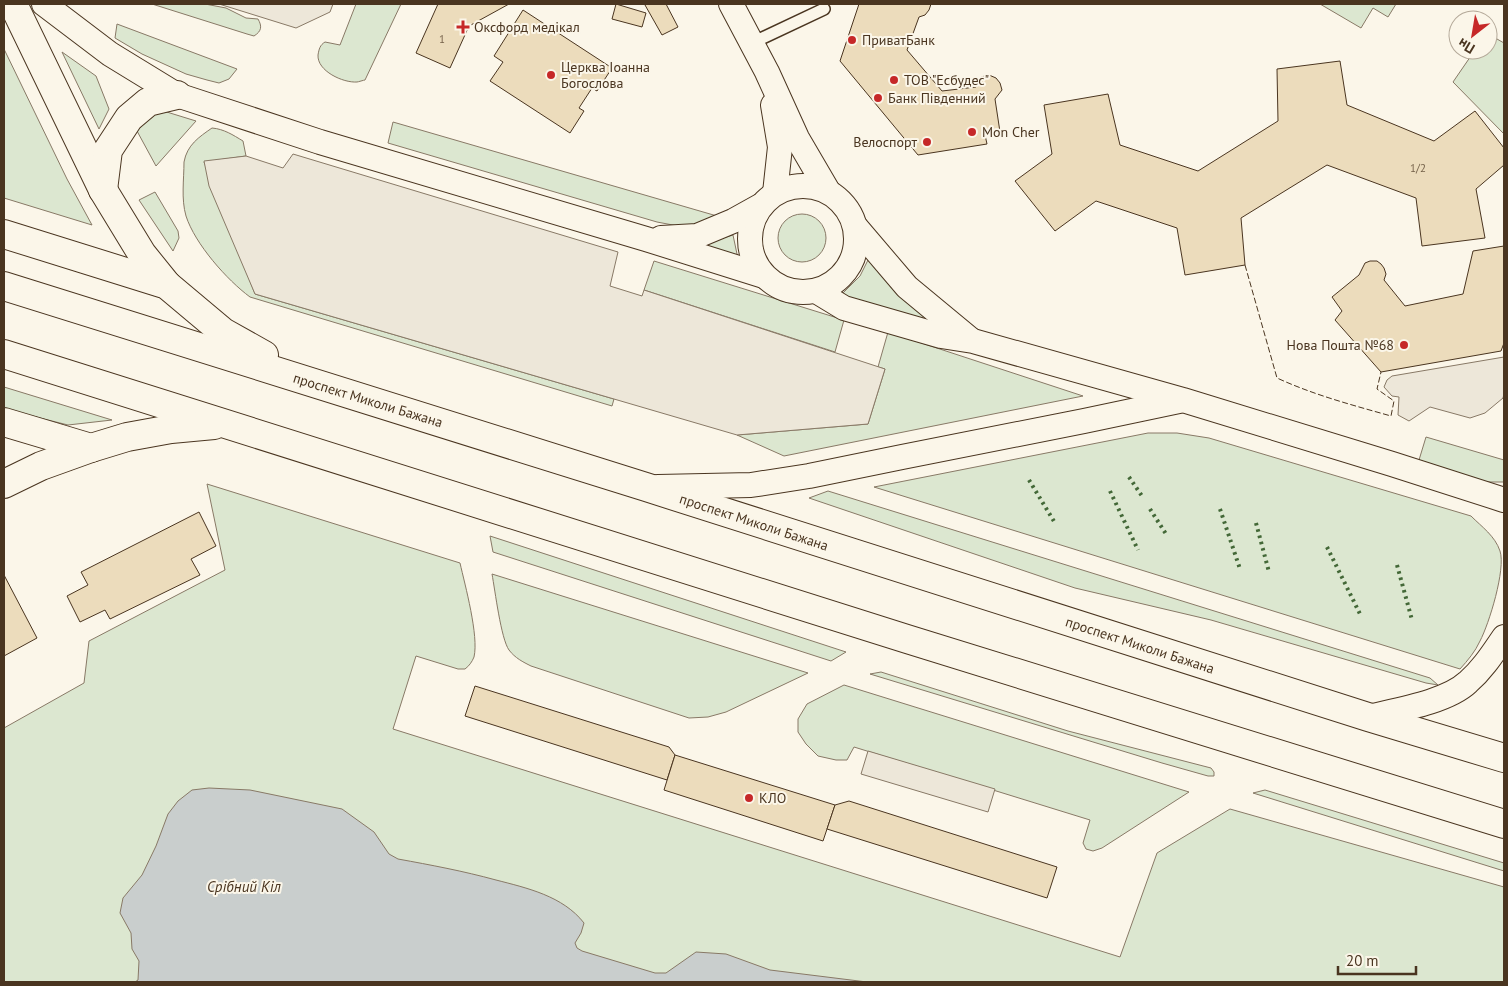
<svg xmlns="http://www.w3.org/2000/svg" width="1508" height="986" font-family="'PT Sans',sans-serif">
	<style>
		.green { fill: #dce7d0; stroke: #887966 }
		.parking { fill: #ede7d9; stroke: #887966 }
		.water { fill: #c9cecd; stroke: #887966 }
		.building { fill: #ecdcbc; stroke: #4a3520 }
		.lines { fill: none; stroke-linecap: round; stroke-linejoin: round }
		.lane-casing { stroke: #4a3520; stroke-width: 14 }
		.street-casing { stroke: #4a3520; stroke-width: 26 }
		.secondary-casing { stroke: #4a3520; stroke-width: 30 }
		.highway-casing { stroke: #4a3520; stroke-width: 30 }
		.lane { stroke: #fbf6e9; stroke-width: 11 }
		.street { stroke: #fbf6e9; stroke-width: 24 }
		.secondary { stroke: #fbf6e9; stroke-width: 28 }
		.highway { stroke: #fbf6e9; stroke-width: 28 }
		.hedge { stroke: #436837; stroke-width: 4; stroke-dasharray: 2.5 4; stroke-linecap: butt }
		.fence { stroke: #4a3520; stroke-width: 1; stroke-dasharray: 6 2.5; stroke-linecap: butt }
		.poi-dot { fill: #c62828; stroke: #fbf6e9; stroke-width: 2 }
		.labels { text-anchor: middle; stroke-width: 4; stroke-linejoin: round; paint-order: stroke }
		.number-label { font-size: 11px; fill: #725f47 }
		.poi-label { font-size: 14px; fill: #4a3520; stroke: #fbf6e9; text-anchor: start }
		.street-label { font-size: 14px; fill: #4a3520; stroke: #fbf6e9 }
		.water-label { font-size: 15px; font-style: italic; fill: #4a3520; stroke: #fbf6e9 }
	</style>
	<rect width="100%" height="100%" fill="#fbf6e9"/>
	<!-- green -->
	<g class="green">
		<path d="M 152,4 L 205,4 L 226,8 L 246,18 L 258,19 C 262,26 262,31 254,36 L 247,34 Z"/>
		<path d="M 356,4 L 401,4 L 365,80 C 364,80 358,82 357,82 C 343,83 317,71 318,55 C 319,49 320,45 325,42 L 340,45 Z"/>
		<polygon points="1320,4 1396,4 1388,17 1373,8 1361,28"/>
		<polygon points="117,24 237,69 229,79 219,83 207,80 186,74 142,54 115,38"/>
		<polygon points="1497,39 1504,43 1504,134 1453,82 1475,50 1488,50 1488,41"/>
		<polygon points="4,49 67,179 92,225 4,198"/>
		<polygon points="62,52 96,76 109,109 99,129"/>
		<polygon points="157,109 196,121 156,166 137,131"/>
		<polygon points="393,122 717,216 707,223 678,226 657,222 388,143"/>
		<path d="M 212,128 C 224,129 233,135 243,141 L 246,156 L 204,162 L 255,294 L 614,399 L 612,406 L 250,297 C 227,280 195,244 186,216 C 181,199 184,179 184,162 C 187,145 199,137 212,128 Z"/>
		<polygon points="155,192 178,231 179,238 173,251 139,200"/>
		<circle cx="802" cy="238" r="24"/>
		<polygon points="733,235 737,254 743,265 699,245"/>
		<polygon points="869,258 930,321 841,295 860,276"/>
		<polygon points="654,261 844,320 835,352 644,290"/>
		<polygon points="888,332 1083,396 784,456 737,435 868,424 885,369 878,367"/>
		<polygon points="4,387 112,420 68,425 4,409"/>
		<path d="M 1148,433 L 1177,433 L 1209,438 L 1471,516 C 1482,527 1495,536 1500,551 C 1506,569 1489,624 1480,641 C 1475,652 1468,660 1460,669 L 874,487 Z"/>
		<polygon points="1426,437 1504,460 1504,482 1486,482 1419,460"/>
		<path d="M 207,484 L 460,563 C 465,585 479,636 474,657 C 472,662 469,666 465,669 L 458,669 L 416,656 L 393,729 L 1120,957 L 1157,853 L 1230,809 L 1504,887 L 1504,982 L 4,982 L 4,728 L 84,683 L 89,641 L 225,570 Z"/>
		<polygon points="828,491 1430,678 1438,685 1426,683 1211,620 1075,588 809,498"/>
		<polygon points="490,536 846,652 831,661 493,552"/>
		<path d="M 492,574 L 808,673 L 726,712 L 708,717 L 689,718 L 531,666 C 523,662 515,658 509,650 C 501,639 495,590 492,574 Z"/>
		<polygon points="881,672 1068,731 1211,768 1214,772 1214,776 1208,776 1162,763 870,674"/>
		<polygon points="844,685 1189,792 1102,848 1093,851 1086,849 1083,843 1090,820 854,747 847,760 836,760 818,756 806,744 798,732 798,719 807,704"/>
		<polygon points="1265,790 1504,863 1504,871 1253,793"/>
	</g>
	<!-- parking -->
	<g class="parking">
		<polygon points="219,4 333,4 330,12 296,28"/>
		<polygon points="293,154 618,252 610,286 642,296 644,290 885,369 868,424 737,435 255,294 209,186 204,161 246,156 283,168"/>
		<polygon points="1504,357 1504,394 1503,398 1485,413 1470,418 1430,407 1409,421 1398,415 1399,397 1392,396 1384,387 1387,380 1392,376"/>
		<polygon points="868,751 995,789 988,812 861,774"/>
	</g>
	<!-- water -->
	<path class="water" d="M 209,788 L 250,790 L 342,809 L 374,832 L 389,854 L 398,859 C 431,865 463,871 496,880 C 527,888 563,896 584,923 L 581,933 L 575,943 L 577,948 L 582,951 L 655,973 L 666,973 L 696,952 L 726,954 L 770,970 L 867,982 L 135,982 L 138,980 L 139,961 L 132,949 L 131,933 L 120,913 L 123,898 L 142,875 L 156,846 L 168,814 L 178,801 L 192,790 Z"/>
	<!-- building -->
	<g class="building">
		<polygon points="438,4 509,4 469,26 450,68 416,53"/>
		<polygon points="616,4 646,13 642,27 612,19"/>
		<polygon points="647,4 666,4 678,27 662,35 645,5"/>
		<polygon points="859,4 931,4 929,10 925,15 919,17 907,50 942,91 976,87 978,81 981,77 989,75 996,78 1000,83 1002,90 995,99 1000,132 985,135 987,144 918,155 840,61"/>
		<polygon points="523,10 612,68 597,91 592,88 579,108 584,111 570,133 490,81 503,62 494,56"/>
		<polygon points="1340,61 1347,105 1434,141 1475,111 1504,148 1504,165 1476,189 1485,238 1422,246 1416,198 1327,165 1241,218 1245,265 1185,275 1177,228 1096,201 1055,231 1015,181 1052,154 1044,105 1108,94 1120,145 1198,171 1278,121 1277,69"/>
		<polygon points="1504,246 1504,343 1501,351 1381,372 1335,320 1342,311 1332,297 1359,275 1365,263 1370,261 1377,261 1381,264 1384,268 1386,274 1384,280 1405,306 1463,294 1473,251"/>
		<polygon points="199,512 216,546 191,559 200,575 110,619 105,610 80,622 67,596 88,585 81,572"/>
		<polygon points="4,575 37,638 4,656"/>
		<polygon points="475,686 669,747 675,755 667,780 465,716"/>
		<polygon points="675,755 835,805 823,841 664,790"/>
		<polygon points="849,801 1057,867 1047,898 827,829 835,805"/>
	</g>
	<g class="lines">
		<defs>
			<polyline id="lane" points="752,43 824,9"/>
			<g id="street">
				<polyline points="44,4 110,54 177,95 320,142 646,239 764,276"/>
				<polyline points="731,4 767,72 797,138 828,191"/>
				<polyline points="773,105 780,147 775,193"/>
				<circle cx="803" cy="239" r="53"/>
				<polyline points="855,226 907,287 971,340"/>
				<polyline points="661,238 697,236 733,221 760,206"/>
				<polyline points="816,291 844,308 941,336 973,341 1183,400 1392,464 1504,500"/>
				<polyline points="658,487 751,485 809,476 902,457 1084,421 1179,401"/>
				<path d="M 1368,717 C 1397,710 1447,702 1468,682 C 1483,669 1493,653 1504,637"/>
			</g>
			<g id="secondary">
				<polyline points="13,4 103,190 142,254 167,285"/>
				<polyline points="103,190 108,150 129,118 148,102 177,95"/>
				<polyline points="4,484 41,466 91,448"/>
			</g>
			<g id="highway">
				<polyline points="4,234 167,285 223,332 264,355"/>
				<polyline points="4,286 646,487 1368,717 1504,758"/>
				<polyline points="4,354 907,639 1504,824"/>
				<polyline points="4,422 91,448 127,437 171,429 214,425"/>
			</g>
		</defs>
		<!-- lane casing -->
		<use href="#lane" class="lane-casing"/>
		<!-- street casing -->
		<use href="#street" class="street-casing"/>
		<!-- secondary casing -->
		<use href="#secondary" class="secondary-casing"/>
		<!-- highway casing -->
		<use href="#highway" class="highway-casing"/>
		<!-- lane -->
		<use href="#lane" class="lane"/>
		<!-- street -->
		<use href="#street" class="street"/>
		<!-- secondary -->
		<use href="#secondary" class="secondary"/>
		<!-- highway -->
		<use href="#highway" class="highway"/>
		<!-- hedge -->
		<g class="hedge">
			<polyline points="1129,477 1142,496"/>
			<polyline points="1029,480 1055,523"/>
			<polyline points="1110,491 1138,550"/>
			<polyline points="1150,509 1166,534"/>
			<polyline points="1220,509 1240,569"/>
			<polyline points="1256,523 1269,572"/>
			<polyline points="1327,547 1361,616"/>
			<polyline points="1397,565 1412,620"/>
		</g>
		<!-- fence -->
		<path class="fence" d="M 1245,265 L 1277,378 C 1314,395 1352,405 1391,416 L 1394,401 L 1377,389 L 1381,372"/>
	</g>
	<!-- markers -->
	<g class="poi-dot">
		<path d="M460.5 19.5h5v5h5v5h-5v5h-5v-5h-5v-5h5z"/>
		<circle cx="852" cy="40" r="5"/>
		<circle cx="551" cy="75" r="5"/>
		<circle cx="894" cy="80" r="5"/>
		<circle cx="878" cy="98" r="5"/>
		<circle cx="972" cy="132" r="5"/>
		<circle cx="927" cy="142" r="5"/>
		<circle cx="1404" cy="345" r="5"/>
		<circle cx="749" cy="798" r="5"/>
	</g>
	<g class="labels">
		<!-- number labels -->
		<g class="number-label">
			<text x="442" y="43">1</text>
			<text x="1418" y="172">1/2</text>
		</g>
		<!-- poi labels -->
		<g class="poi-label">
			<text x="474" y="32">Оксфорд медікал</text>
			<text x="862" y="45">ПриватБанк</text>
			<text x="561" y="72">Церква Іоанна<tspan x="561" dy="16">Богослова</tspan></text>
			<text x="904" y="85">ТОВ "Есбудес"</text>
			<text x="888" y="103">Банк Південний</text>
			<text x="982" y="137">Mon Cher</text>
			<text x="917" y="147" text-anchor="end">Велоспорт</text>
			<text x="1394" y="350" text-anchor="end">Нова Пошта №68</text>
			<text x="759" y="803">КЛО</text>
		</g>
		<!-- street labels -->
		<g class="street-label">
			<text transform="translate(368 400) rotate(17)" y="5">проспект Миколи Бажана</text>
			<text transform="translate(754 522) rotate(18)" y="5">проспект Миколи Бажана</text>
			<text transform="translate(1140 645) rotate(18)" y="5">проспект Миколи Бажана</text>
		</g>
		<!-- water labels -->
		<g class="water-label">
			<text x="244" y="892">Срібний Кіл</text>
		</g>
	</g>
	<!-- border -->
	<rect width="1508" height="986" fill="none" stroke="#4a3520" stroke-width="10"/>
	<!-- north arrow -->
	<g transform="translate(1473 35) rotate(211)"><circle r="24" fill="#fbf6e9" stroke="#b4a999"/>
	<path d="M0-4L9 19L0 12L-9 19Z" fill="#c62828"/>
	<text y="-8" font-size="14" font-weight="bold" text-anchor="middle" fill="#4a3520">Пн</text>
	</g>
	<!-- scale -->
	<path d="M1338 966v8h78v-8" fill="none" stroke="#4a3520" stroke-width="2.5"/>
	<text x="1346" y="966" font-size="15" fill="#4a3520" stroke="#fbf6e9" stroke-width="4" paint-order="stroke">20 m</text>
</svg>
